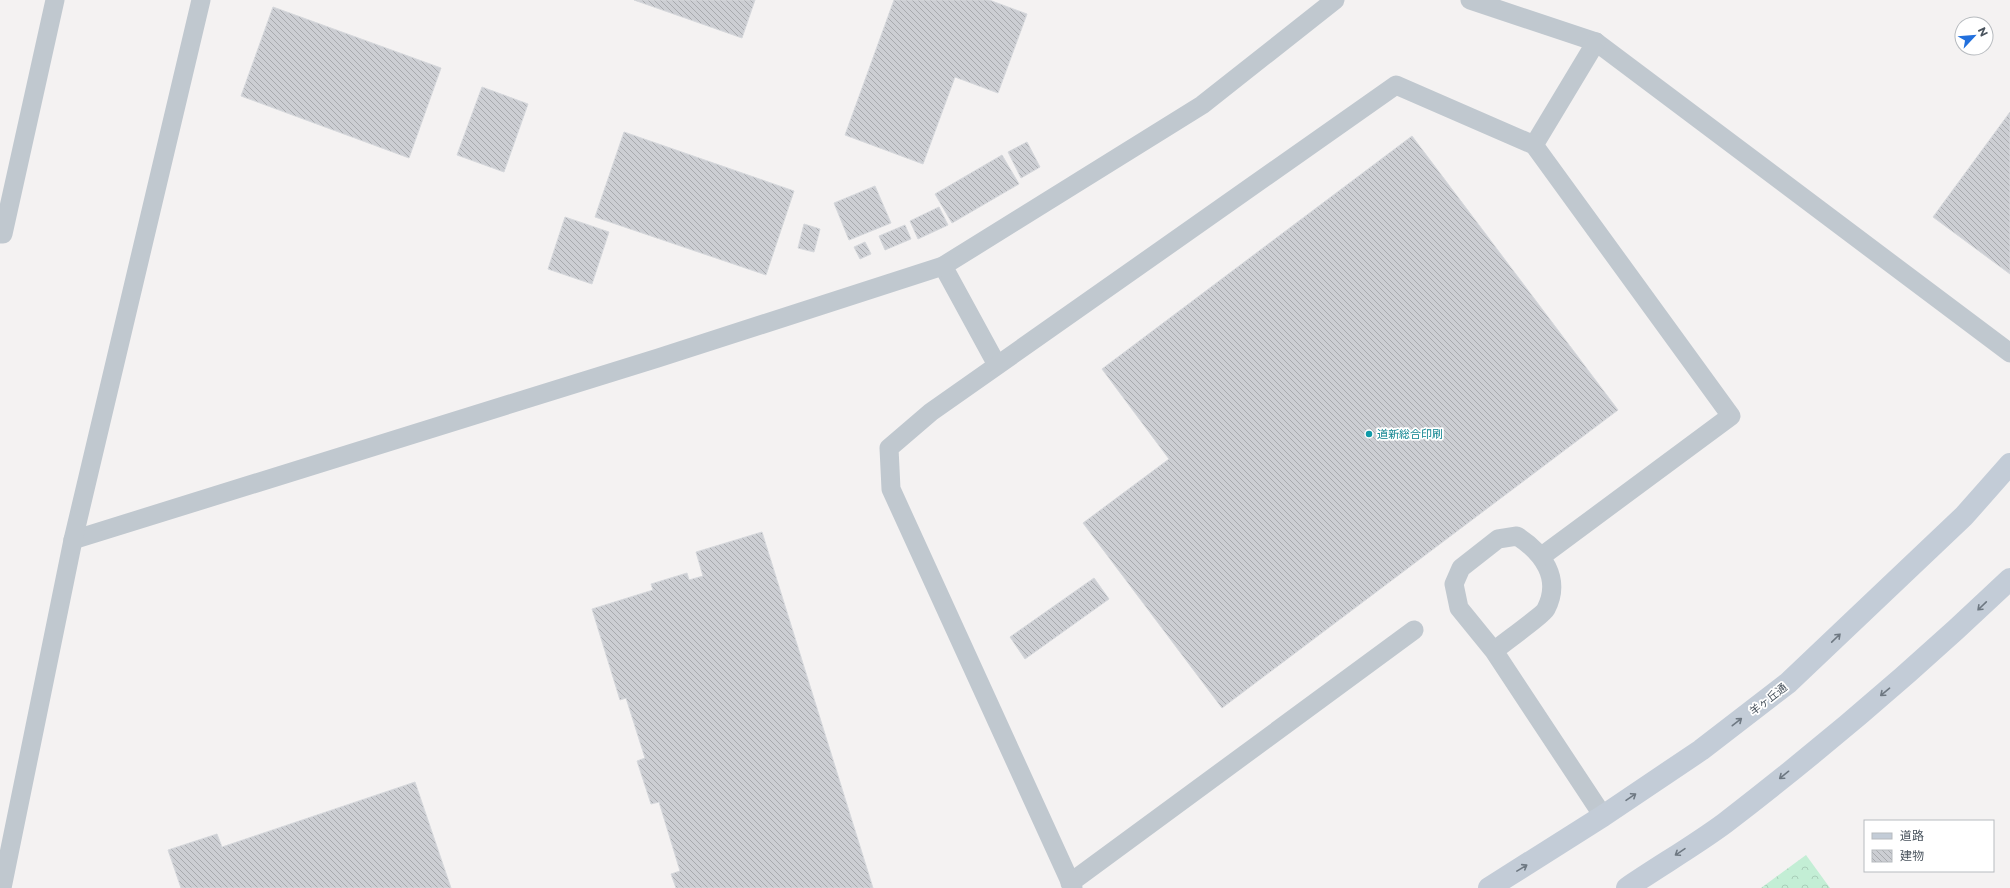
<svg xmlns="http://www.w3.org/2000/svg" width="2010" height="888" font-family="Montserrat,'Noto Sans JP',sans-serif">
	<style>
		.park { fill: url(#park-crowns) }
		.building { fill: url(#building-back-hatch); stroke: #d6d8dc }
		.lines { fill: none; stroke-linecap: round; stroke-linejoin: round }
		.service { stroke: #c0c8cf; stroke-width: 19 }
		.secondary { stroke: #c3ccd7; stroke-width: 22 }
		.oneway { stroke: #6e7882 }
		.culture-dot { fill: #0f9aa8; stroke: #fff; stroke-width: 1.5 }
		.labels { text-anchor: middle; stroke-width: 3.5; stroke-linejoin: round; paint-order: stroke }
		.culture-label { font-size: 11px; fill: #0d838f; stroke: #fff; text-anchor: start }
		.street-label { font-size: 11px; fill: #4a545e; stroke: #fff }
	</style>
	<defs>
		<pattern id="park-crowns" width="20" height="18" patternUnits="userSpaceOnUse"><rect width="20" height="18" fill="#c3eed5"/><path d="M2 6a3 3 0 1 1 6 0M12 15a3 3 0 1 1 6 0" fill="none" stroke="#a9ceb9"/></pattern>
		<pattern id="building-back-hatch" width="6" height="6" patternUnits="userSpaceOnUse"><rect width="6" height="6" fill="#ccced3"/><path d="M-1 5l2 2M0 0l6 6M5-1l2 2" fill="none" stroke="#a8aaae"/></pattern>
	</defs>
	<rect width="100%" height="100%" fill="#f4f2f2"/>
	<!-- park -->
	<polygon class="park" points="1806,855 1830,888 1761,888"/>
	<!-- building -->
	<g class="building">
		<polygon points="634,0 755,0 742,38"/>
		<polygon points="894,0 989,0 1027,14 998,93 955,77 923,164 845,135"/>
		<polygon points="273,7 441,68 409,158 241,96"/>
		<polygon points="482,87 528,104 504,172 457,155"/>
		<polygon points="2010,112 2010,274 1933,217"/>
		<polygon points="624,132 794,191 766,275 595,217"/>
		<polygon points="1412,136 1618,410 1222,708 1083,523 1169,459 1102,369"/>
		<polygon points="1027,142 1040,167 1021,178 1008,152"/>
		<polygon points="1002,155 1019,184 952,223 935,194"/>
		<polygon points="875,186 891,223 849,240 834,203"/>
		<polygon points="939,207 948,225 918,239 910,221"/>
		<polygon points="565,217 609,232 592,284 548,269"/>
		<polygon points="804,224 820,229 814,252 798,248"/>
		<polygon points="905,225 911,239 885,250 879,236"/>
		<polygon points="865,242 871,254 860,259 854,247"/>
		<polygon points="762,532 873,888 676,888 671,874 680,871 659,802 651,804 637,761 645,758 626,698 620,700 592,609 653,590 651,584 687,573 689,580 703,576 696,552"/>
		<polygon points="1094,578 1109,599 1025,659 1010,637"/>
		<polygon points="415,782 451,888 181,888 168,850 217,834 222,847"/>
	</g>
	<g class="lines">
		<!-- service -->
		<g class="service">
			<polyline points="1470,0 1596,42 2010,353"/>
			<polyline points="1534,145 1596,42"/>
			<polyline points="0,234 3,234 55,0"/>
			<polyline points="943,266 997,365"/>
			<polyline points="73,540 658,358 943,266 1202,105 1335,0"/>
			<path d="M 1494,651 C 1502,644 1543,615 1546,609 C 1562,578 1542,552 1517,536 L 1498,539 L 1461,568 L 1454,584 L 1459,608 L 1494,651 L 1603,816"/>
			<polyline points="1070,883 1414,630"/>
			<polyline points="2,888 73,540 201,0"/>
			<polyline points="1073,888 891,489 889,448 931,412 1396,85 1534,145 1731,416 1542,556"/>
		</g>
		<!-- secondary -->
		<g class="secondary">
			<polyline points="1489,888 1603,816 1701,750 1788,683 1964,516 2010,464"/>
			<path d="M 1627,888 C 1659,866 1694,846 1725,823 C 1824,747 1920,665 2010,579"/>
		</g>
	</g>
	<!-- one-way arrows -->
	<defs><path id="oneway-shaft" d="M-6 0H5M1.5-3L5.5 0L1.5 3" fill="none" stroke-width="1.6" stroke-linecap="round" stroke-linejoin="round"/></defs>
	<g class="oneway">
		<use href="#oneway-shaft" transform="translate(1982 606) rotate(136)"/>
		<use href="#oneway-shaft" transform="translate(1836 638) rotate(-44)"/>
		<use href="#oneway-shaft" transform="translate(1885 692) rotate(140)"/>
		<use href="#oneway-shaft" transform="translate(1737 722) rotate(-38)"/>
		<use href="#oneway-shaft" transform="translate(1784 775) rotate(141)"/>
		<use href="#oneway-shaft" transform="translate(1631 797) rotate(-34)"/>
		<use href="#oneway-shaft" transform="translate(1680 852) rotate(146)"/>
		<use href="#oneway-shaft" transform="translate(1522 868) rotate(-31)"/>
	</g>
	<!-- markers -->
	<circle class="culture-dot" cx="1369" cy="434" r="4"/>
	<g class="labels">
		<!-- culture labels -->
		<g class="culture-label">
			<text x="1377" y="438">道新総合印刷</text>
		</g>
		<!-- street labels -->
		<g class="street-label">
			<text transform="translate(1768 699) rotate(-38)" y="4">羊ヶ丘通</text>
		</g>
	</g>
	<!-- legend -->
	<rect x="1864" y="820" width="130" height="52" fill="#ffffff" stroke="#b7bbbf"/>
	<rect x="1872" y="833" width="20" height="6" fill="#c3ccd7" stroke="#b7bbbf"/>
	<text x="1900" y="840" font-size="12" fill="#4a545e">道路</text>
	<rect x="1872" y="850" width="20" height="12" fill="url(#building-back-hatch)" stroke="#b7bbbf"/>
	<text x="1900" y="860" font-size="12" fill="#4a545e">建物</text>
	<!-- north arrow -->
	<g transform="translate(1974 36) rotate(64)"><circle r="19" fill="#ffffff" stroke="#b7bbbf"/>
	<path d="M0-3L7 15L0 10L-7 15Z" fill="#2270dd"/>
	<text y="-6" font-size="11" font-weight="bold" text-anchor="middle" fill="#4a545e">N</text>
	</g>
</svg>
